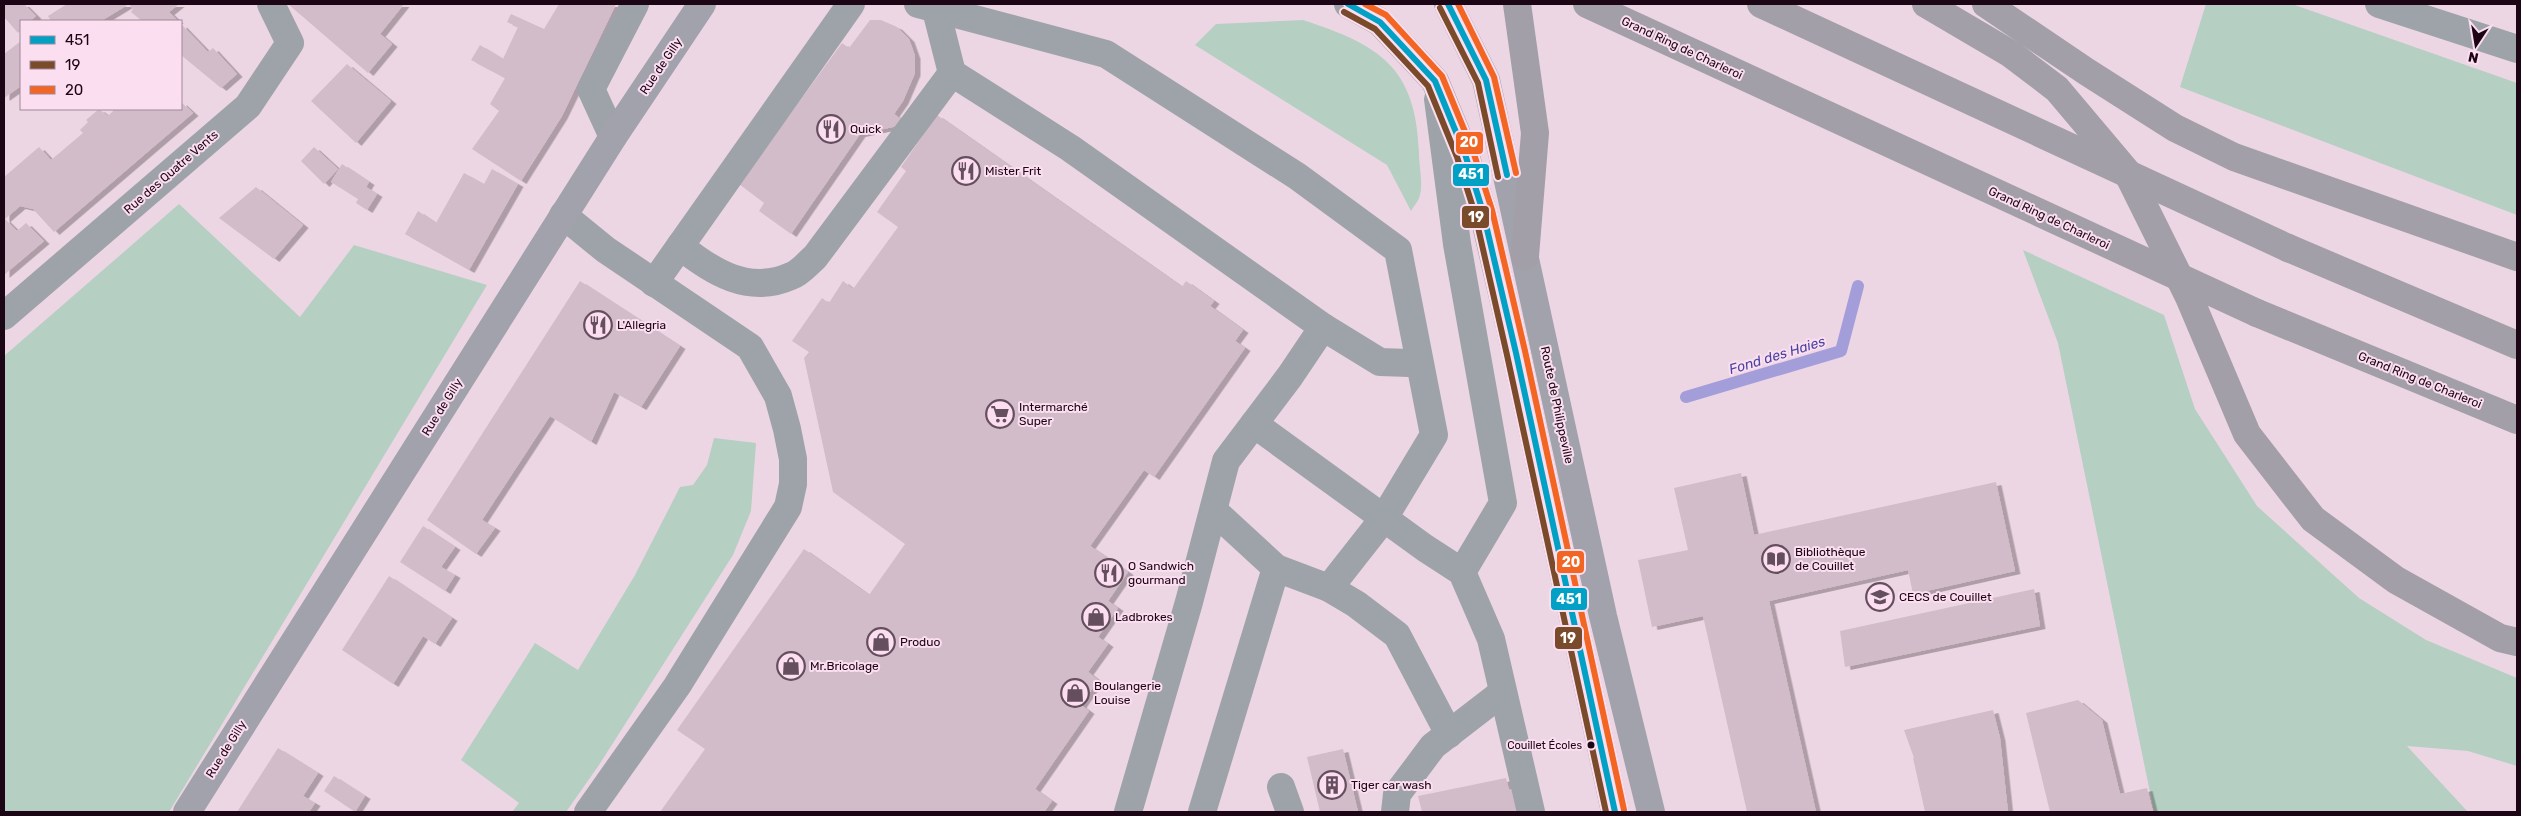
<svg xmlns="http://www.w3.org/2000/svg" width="2521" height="816" font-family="Rubik,sans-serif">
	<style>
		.green { fill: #b5cfc2 }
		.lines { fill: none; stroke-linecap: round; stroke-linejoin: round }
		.stream { stroke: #a39eda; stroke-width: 12 }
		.building { fill: #d3bcca; filter: url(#shadow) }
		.minor { stroke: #9ea3aa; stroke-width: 28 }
		.major { stroke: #a2a2ac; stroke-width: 28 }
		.highway { stroke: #a29fa8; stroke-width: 28 }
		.highway-bridge { stroke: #a29fa8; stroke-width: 28 }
		.bus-1-casing { stroke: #fbdef0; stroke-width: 10 }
		.bus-2-casing { stroke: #fbdef0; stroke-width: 10 }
		.bus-3-casing { stroke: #fbdef0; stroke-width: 10 }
		.bus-1 { stroke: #01a1c5; stroke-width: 6 }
		.bus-2 { stroke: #7a4b2a; stroke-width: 6 }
		.bus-3 { stroke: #f26522; stroke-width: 6 }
		.bus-dot { fill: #1c0515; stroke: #fbdef0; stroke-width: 2 }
		.labels { text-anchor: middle; stroke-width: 4; stroke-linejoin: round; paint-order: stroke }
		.bus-label { font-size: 11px; fill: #1c0515; stroke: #fbdef0; text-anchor: end }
		.street-label { font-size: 12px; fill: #1c0515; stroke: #fbdef0 }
		.poi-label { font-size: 12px; fill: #1c0515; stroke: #fbdef0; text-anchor: start }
		.water-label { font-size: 14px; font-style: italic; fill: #4844a1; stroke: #fbdef0 }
		.line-badge { stroke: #fbdef0; stroke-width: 2 }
		.badge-label { font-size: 14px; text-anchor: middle; font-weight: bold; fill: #fff }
	</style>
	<defs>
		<filter id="shadow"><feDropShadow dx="5.5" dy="3" stdDeviation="0" flood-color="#0004"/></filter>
	</defs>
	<rect width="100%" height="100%" fill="#edd6e4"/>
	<!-- green -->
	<g class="green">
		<polygon points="2206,4 2292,4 2517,83 2517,215 2180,87"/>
		<path d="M 1303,20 C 1379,45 1416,66 1419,153 C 1419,165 1423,183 1420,195 C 1419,200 1414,206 1411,211 L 1387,165 L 1195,45 L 1216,24 Z"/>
		<polygon points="179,204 300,317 354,245 487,285 169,812 4,812 4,356"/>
		<polygon points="2023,250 2164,315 2195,409 2257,506 2359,598 2426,640 2517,678 2517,766 2468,751 2407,746 2468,812 2154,812 2058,343"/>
		<polygon points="714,438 756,443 751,511 733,555 599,765 566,812 512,812 519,803 461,760 535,643 578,670 635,575 680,487 693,485 707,465"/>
	</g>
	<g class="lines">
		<!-- stream -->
		<polyline class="stream" points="1686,397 1841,351 1858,286"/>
	</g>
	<!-- building -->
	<g class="building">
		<polygon points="4,4 24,4 36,16 30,21 21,21 21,29 18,33 4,17"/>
		<polygon points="67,4 179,4 169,12 178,21 142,21 131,12 133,9 129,4 101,21 51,21 48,16"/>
		<polygon points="288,4 404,4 380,34 392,44 368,73"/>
		<polygon points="559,4 616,4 562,116 521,181 472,149 499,111 490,104 505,78 471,60 480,45 503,59 518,27 507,22 511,14 544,29"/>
		<polygon points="870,20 881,20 897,27 909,39 915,56 915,73 903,101 894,114 907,124 860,134 791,234 759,211 764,203 739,184 842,43 849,48"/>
		<polygon points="181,24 208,52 213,48 237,74 221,88 181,55"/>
		<polygon points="21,41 21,86 4,98 4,54"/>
		<polygon points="347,64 391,101 356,143 311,101"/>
		<polygon points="181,102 193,113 54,232 33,209 20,206 5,219 17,231 26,223 44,241 4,275 4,177 39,147 51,160 83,133 80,130 88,122 86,120 99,109 108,116 115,109 181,109"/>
		<polygon points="937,115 1182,287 1186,281 1214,301 1210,306 1243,330 1235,341 1245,348 1154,477 1144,470 1090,546 1128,572 1108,601 1118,608 1098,637 1108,644 1088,672 1098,680 1081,705 1089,711 1035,789 1052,801 1044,812 660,812 705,749 677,730 804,549 869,595 905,544 833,492 804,358 809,352 792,341 822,298 829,303 843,281 853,289 898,227 877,212 906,171 901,167"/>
		<polygon points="314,147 338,169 324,184 301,161"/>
		<polygon points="342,164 369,182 366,187 377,194 367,210 356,203 358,199 331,182"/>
		<polygon points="492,169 518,184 469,270 405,234 418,211 436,223 464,173 484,184"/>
		<polygon points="256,187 303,225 274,259 219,218"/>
		<polygon points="580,281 680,346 641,407 614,392 591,442 550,416 482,520 495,528 476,554 427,520"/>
		<polygon points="1741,473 1754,535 1996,482 2015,571 1913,594 1908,570 1769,601 1816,812 1747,812 1703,616 1652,627 1638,560 1688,550 1674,488"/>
		<polygon points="423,526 455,547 441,567 455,575 445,591 400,562"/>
		<polygon points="389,576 452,618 435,644 423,636 393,684 342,650"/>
		<polygon points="2034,589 2040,626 1845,667 1840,631"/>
		<polygon points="2078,700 2102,720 2120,794 2147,788 2153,812 2050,812 2026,713"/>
		<polygon points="1993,710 2000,738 2008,812 1925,812 1913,758 1914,758 1904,730"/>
		<polygon points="278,748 318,773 303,796 315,803 309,812 237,812"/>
		<polygon points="1343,749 1358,812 1320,812 1307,757"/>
		<polygon points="334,776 365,796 355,812 324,791"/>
		<polygon points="1506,778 1509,790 1512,789 1517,812 1422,812 1418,796"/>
	</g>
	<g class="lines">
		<!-- minor -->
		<g class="minor">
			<polyline points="918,4 1106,54 1297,176 1398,250 1434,435 1384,518 1329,588 1276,568 1202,812"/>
			<polyline points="2379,4 2517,49"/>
			<polyline points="936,10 952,73 1070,148 1323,327 1290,376 1226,461 1189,602 1128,812"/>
			<polyline points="1438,99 1457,244 1503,503 1462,572"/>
			<polyline points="613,137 591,89 635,4"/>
			<polyline points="563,215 606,250 750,347 778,396 787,429 793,459 793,484 788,507 677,686 588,812"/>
			<path d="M 680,246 C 712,272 749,295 791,276 C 800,273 808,263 815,257 L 952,73"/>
			<polyline points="654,283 851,4"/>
			<polyline points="4,316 248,106 290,43 271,4"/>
			<polyline points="1323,327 1380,362 1409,363 1419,360"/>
			<polyline points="1254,424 1425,548 1462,572 1491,639 1531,812"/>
			<polyline points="1214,511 1276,568"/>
			<polyline points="1329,588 1356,604 1397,635 1449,734"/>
			<polyline points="1281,787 1290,812"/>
			<polyline points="1395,812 1397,794 1433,746 1503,692"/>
		</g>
		<!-- major -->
		<g class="major">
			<polyline points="1348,4 1380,22 1435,81 1465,154 1483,212 1516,353 1615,812"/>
			<polyline points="1448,4 1486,80 1603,616 1651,812"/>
			<polyline points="187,812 613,137 702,4"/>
		</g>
		<!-- highway -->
		<g class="highway">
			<polyline points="1517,4 1535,133 1525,256"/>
			<polyline points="1926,4 2011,54 2057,89 2127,172 2189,297 2247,434 2313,519 2396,580 2500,638 2517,642"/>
			<polyline points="1986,4 2087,72 2175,128 2234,157 2517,257"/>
			<polyline points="2288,248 2517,345"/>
			<polyline points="2257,313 2517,420"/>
		</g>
		<!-- highway-bridge -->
		<g class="highway-bridge">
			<polyline points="1587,4 2257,313"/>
			<polyline points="1761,4 2288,248"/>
		</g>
		<defs>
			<g id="bus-1">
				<polyline points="1348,4 1380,22 1435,81 1465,154 1483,212 1516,353 1615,812"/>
				<polyline points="1448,4 1486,80 1507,175"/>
			</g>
			<g id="bus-2">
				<polyline points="1440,8 1478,83 1498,177"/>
				<polyline points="1344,12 1375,29 1428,86 1457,157 1475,214 1507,355 1606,812"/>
			</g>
			<g id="bus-3">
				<polyline points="1365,4 1386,15 1442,76 1473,151 1492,210 1525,351 1624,810"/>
				<polyline points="1458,4 1494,77 1516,173"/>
			</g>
		</defs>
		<!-- bus-1 casing -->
		<use href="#bus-1" class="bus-1-casing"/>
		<!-- bus-2 casing -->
		<use href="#bus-2" class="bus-2-casing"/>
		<!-- bus-3 casing -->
		<use href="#bus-3" class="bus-3-casing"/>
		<!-- bus-1 -->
		<use href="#bus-1" class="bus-1"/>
		<!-- bus-2 -->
		<use href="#bus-2" class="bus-2"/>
		<!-- bus-3 -->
		<use href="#bus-3" class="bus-3"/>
	</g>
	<!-- icons -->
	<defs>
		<symbol id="restaurant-ring" viewBox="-11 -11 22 22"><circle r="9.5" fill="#fbdef0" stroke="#654e5d" stroke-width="1.5"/><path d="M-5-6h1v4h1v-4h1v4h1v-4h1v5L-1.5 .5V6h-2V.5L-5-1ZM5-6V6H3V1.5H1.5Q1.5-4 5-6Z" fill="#654e5d"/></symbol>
		<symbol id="supermarket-ring" viewBox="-11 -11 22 22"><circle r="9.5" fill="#fbdef0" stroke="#654e5d" stroke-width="1.5"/><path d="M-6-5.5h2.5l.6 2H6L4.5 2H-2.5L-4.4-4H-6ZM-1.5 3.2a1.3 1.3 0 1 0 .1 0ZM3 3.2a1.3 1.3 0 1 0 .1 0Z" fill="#654e5d"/></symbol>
		<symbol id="library-ring" viewBox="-11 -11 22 22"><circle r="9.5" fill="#fbdef0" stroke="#654e5d" stroke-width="1.5"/><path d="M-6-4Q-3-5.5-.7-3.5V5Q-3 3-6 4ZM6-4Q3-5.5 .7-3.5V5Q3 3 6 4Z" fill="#654e5d"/></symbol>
		<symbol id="school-ring" viewBox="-11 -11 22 22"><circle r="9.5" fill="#fbdef0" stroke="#654e5d" stroke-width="1.5"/><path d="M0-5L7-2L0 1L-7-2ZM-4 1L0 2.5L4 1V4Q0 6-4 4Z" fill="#654e5d"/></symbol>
		<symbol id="shop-ring" viewBox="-11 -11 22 22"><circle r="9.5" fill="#fbdef0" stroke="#654e5d" stroke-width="1.5"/><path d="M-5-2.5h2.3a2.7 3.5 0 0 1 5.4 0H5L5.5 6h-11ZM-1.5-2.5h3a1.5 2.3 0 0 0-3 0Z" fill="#654e5d"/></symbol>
		<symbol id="building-ring" viewBox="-11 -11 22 22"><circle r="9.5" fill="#fbdef0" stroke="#654e5d" stroke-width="1.5"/><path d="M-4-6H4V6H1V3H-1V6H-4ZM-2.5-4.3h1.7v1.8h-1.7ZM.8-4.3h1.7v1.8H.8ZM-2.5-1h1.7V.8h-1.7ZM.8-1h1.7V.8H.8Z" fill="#654e5d"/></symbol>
	</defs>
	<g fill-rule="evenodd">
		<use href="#restaurant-ring" x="815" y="113" width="32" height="32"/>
		<use href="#restaurant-ring" x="950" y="155" width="32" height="32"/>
		<use href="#restaurant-ring" x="582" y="309" width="32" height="32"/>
		<use href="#supermarket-ring" x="984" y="398" width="32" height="32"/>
		<use href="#library-ring" x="1760" y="543" width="32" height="32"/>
		<use href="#restaurant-ring" x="1093" y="557" width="32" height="32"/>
		<use href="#school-ring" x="1864" y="581" width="32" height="32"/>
		<use href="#shop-ring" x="1080" y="601" width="32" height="32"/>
		<use href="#shop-ring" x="865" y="626" width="32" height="32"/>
		<use href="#shop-ring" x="775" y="650" width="32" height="32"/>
		<use href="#shop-ring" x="1059" y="677" width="32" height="32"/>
		<use href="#building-ring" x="1316" y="769" width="32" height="32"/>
	</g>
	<!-- markers -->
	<circle class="bus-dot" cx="1591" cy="745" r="4.5"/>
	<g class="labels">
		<!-- bus labels -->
		<g class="bus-label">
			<text x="1582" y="749">Couillet Écoles</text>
		</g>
		<!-- street labels -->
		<g class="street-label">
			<text transform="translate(1682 48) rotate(25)" y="4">Grand Ring de Charleroi</text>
			<text transform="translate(661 66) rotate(-56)" y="4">Rue de Gilly</text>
			<text transform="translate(171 172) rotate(-41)" y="4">Rue des Quatre Vents</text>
			<text transform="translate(2049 218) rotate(25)" y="4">Grand Ring de Charleroi</text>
			<text transform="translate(2420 380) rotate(22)" y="4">Grand Ring de Charleroi</text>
			<text transform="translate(1557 405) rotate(78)" y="4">Route de Philippeville</text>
			<text transform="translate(442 407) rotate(-58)" y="4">Rue de Gilly</text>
			<text transform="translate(226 749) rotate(-58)" y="4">Rue de Gilly</text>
		</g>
		<!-- poi labels -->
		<g class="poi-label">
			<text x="850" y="133">Quick</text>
			<text x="985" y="175">Mister Frit</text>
			<text x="617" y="329">L'Allegria</text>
			<text x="1019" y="411">Intermarché<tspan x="1019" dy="14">Super</tspan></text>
			<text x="1795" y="556">Bibliothèque<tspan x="1795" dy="14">de Couillet</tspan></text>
			<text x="1128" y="570">O Sandwich<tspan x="1128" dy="14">gourmand</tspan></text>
			<text x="1899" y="601">CECS de Couillet</text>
			<text x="1115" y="621">Ladbrokes</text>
			<text x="900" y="646">Produo</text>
			<text x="810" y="670">Mr.Bricolage</text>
			<text x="1094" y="690">Boulangerie<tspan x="1094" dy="14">Louise</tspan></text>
			<text x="1351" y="789">Tiger car wash</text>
		</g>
		<!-- water labels -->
		<g class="water-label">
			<text transform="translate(1777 355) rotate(-17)" y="5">Fond des Haies</text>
		</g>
	</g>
	<g class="line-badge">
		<rect x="1455" y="131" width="29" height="24" rx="5" fill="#f26522"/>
		<rect x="1452" y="163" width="38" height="24" rx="5" fill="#01a1c5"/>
		<rect x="1461" y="205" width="29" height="24" rx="5" fill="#7a4b2a"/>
		<rect x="1556" y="550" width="29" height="24" rx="5" fill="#f26522"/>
		<rect x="1550" y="587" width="38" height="24" rx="5" fill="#01a1c5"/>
		<rect x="1554" y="626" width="29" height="24" rx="5" fill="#7a4b2a"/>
	</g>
	<g class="badge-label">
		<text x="1469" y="147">20</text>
		<text x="1471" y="179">451</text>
		<text x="1476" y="222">19</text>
		<text x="1571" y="567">20</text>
		<text x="1569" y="604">451</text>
		<text x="1568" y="643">19</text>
	</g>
	<!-- border -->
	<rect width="2521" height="816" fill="none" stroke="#1c0515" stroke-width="10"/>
	<!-- legend -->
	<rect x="20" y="20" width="162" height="90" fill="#fbdef0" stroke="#a28798"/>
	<rect x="30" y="36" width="25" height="8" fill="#01a1c5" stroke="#a28798"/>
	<text x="65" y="45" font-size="15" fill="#1c0515">451</text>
	<rect x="30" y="61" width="25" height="8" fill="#7a4b2a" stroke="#a28798"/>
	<text x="65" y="70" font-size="15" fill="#1c0515">19</text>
	<rect x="30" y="86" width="25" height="8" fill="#f26522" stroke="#a28798"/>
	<text x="65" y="95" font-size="15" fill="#1c0515">20</text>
	<!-- north arrow -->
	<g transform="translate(2476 45) rotate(192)" stroke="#fbdef0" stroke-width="4" paint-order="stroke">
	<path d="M0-4L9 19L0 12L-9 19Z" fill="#1c0515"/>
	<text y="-8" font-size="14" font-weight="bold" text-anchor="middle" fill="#1c0515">N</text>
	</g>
</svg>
